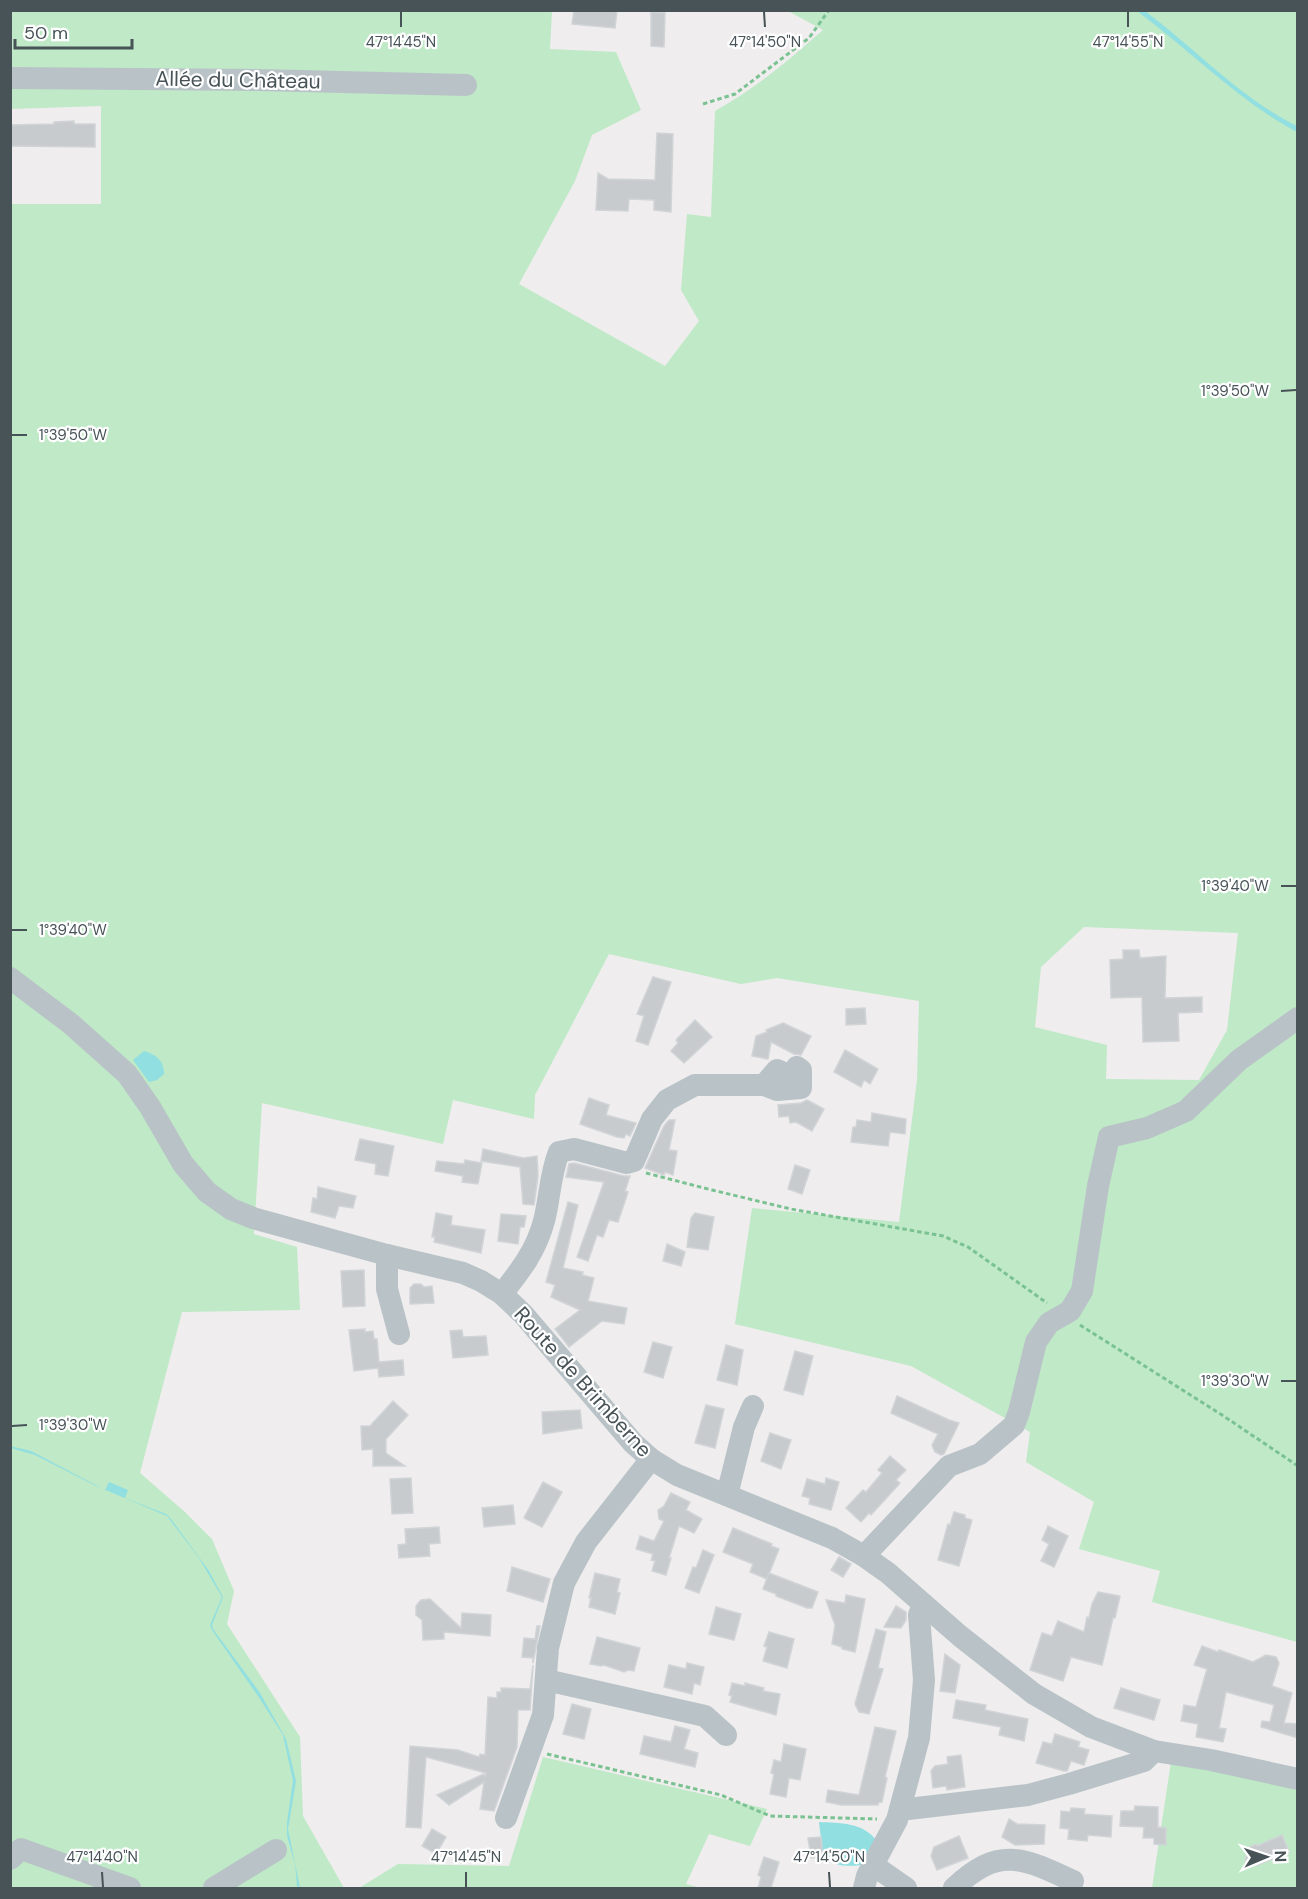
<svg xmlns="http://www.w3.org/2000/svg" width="1308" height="1899" font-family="'DM Sans',sans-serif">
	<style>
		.green { fill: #bfe9c7; fill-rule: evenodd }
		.water { fill: #91dfe1 }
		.building { fill: #c7cbce; stroke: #d1d4d7; stroke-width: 1.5 }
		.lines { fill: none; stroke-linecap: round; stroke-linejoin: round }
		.path { stroke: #7bc292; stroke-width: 3; stroke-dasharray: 4.5 3; stroke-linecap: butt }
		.minor { stroke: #b9c3c7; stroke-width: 22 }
		.ticks { fill: none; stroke: #475357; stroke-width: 2 }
		.labels { text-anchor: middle; stroke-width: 4.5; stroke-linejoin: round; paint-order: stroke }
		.street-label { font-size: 21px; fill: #475357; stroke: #fff }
		.ticks-label { font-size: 15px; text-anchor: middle; fill: #475357; stroke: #fff; stroke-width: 4.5; stroke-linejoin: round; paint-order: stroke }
	</style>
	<rect width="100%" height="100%" fill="#efeded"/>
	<!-- green -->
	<g class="green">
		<path d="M 10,11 L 552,11 L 550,49 L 616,52 L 641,110 L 592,135 L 575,181 L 519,284 L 665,366 L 699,321 L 681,290 L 687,214 L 711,217 L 715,111 C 755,89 789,60 823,30 L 788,11 L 1297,11 L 1297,1642 L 1152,1602 L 1160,1571 L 1079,1549 L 1094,1502 L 1026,1462 L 1030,1432 L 911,1366 L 735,1324 L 752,1208 L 899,1222 L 917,1080 L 919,1001 L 777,978 L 741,984 L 609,954 L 535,1095 L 534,1119 L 453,1100 L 443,1144 L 262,1103 L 254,1234 L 297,1247 L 300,1310 L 182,1312 L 140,1473 L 185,1512 L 212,1539 L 234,1591 L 227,1624 L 300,1737 L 303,1816 L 344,1888 L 11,1888 L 11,204 L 101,204 L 101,106 L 11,109 ZM 1084,927 L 1238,933 L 1227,1030 L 1199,1080 L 1106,1079 L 1107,1045 L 1035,1027 L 1041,967 Z"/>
		<polygon points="1172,1755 1297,1782 1297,1888 1152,1888"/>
		<polygon points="543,1757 767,1809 750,1846 709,1834 686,1884 701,1888 359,1888 398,1864 509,1866"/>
	</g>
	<!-- water -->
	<g class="water">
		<path d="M 1137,11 L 1145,11 C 1196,49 1240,98 1297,126 L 1297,132 C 1237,100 1191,51 1137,11 Z"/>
		<path d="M 144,1051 C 157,1055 164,1061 164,1074 L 157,1080 L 149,1082 L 133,1060 Z"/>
		<polygon points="10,1446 31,1451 105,1490 109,1482 128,1490 125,1498 166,1514 171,1519 209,1571 223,1597 212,1625 213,1629 260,1693 286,1739 296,1781 288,1829 300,1888 297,1886 295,1864 287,1836 287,1822 293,1781 283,1735 258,1696 212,1630 210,1625 222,1597 199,1558 167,1516 94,1485 35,1455 11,1448"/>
		<path d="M 819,1822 C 840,1823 862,1822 876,1840 L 861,1865 C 847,1867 834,1866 823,1857 Z"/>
	</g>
	<!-- building -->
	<g class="building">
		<polygon points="574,10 617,10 615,28 572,24"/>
		<polygon points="651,12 665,13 664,47 651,46"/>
		<polygon points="74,121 74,124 95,124 95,147 10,146 10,125 54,124 54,122"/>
		<polygon points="657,133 673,134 671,212 654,210 654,200 629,199 628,211 596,210 598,173 608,179 655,180"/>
		<polygon points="1123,950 1139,950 1140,958 1166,956 1165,998 1202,997 1202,1012 1178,1013 1179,1041 1143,1042 1142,997 1111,998 1110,960 1123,959"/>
		<polygon points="653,977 671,982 648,1045 636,1041 644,1016 637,1014"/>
		<polygon points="865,1008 866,1024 846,1025 846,1009"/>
		<polygon points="695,1020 712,1037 684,1063 671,1051 678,1043 676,1040"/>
		<polygon points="783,1023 811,1036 801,1055 794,1054 771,1042 768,1059 752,1056 756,1036 767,1032 766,1030"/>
		<polygon points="845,1050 878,1069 870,1084 864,1080 861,1087 834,1072"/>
		<polygon points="589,1098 609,1105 606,1115 636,1123 630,1136 626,1134 624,1138 617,1137 580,1124"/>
		<polygon points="807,1100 824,1109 812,1131 796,1122 790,1123 789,1116 779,1117 778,1105 801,1103"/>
		<polygon points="872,1113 906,1119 905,1134 890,1132 888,1146 851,1142 853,1127 856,1127 857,1120 871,1122"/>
		<polygon points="669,1120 675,1120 669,1150 677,1151 673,1175 665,1172 664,1175 645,1168 664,1126"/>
		<polygon points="360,1139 394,1146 388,1176 375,1174 376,1164 355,1160"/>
		<polygon points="483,1149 523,1158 537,1156 538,1176 534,1205 523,1204 520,1167 481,1161"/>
		<polygon points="465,1160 482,1163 478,1184 462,1182 463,1176 435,1171 437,1161 464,1164"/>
		<polygon points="574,1163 624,1176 630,1176 625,1191 628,1192 618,1222 609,1220 603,1237 597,1235 588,1261 577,1257 604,1182 566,1177 569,1164"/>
		<polygon points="795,1165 810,1170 802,1194 788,1189"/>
		<polygon points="318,1187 356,1196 353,1208 339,1206 335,1218 311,1212 313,1198 317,1199"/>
		<polygon points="568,1202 578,1205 563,1268 583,1272 582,1275 594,1278 588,1301 627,1308 624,1324 602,1321 569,1347 555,1329 580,1310 551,1297 555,1285 546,1282"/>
		<polygon points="436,1213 452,1216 451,1225 485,1230 481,1253 434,1242 435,1237 432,1237"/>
		<polygon points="695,1213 714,1217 708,1250 687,1247 691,1218"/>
		<polygon points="501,1214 526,1216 524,1227 520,1227 518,1244 498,1241"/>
		<polygon points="667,1244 685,1252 681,1266 663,1261"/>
		<polygon points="364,1270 365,1306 343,1307 341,1271"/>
		<polygon points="414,1284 421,1284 424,1287 432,1286 434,1303 410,1304 410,1288"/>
		<polygon points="365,1329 365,1332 373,1331 374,1339 377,1339 379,1362 403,1360 404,1375 379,1377 378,1368 354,1371 349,1330"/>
		<polygon points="462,1330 463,1337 486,1336 488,1355 453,1358 450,1331"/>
		<polygon points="653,1342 672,1347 663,1378 644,1372"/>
		<polygon points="726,1345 743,1350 737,1385 717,1380"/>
		<polygon points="795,1351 813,1356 803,1395 784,1390"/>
		<polygon points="897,1396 949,1420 959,1423 944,1454 941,1455 935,1452 932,1445 938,1434 891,1413"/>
		<polygon points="393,1401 408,1415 386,1439 386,1453 405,1466 373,1466 373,1449 362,1450 361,1426 370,1426"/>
		<polygon points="706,1405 724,1409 715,1448 695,1443"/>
		<polygon points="580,1410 582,1428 543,1434 542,1412"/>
		<polygon points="770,1433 791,1440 781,1469 761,1461"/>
		<polygon points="890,1456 906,1470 896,1480 900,1483 871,1515 869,1513 861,1522 846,1508 863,1490 866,1492 882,1473 878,1470"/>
		<polygon points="411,1478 413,1513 392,1514 390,1479"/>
		<polygon points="826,1478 839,1482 831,1510 809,1504 810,1498 802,1496 807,1479 825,1484"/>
		<polygon points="543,1482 562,1492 542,1527 524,1518"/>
		<polygon points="671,1493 690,1502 686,1510 702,1519 694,1533 679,1526 669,1558 671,1558 666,1575 652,1571 655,1561 651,1560 653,1554 636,1549 640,1536 654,1541 664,1521 659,1519 658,1510 664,1506"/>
		<polygon points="513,1505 515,1524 484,1527 482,1508"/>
		<polygon points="954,1512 965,1515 965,1518 972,1520 959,1566 938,1560 948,1524 950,1525"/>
		<polygon points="1048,1526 1068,1536 1054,1567 1041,1561 1049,1544 1042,1540"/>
		<polygon points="439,1527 440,1543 429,1544 430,1556 399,1558 398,1545 406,1544 405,1529"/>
		<polygon points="733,1528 772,1544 771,1546 779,1549 767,1579 750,1572 753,1564 723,1552"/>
		<polygon points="703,1550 714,1555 699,1593 685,1588 693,1567 696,1568"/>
		<polygon points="839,1557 851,1564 843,1577 831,1570"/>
		<polygon points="512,1567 550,1579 543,1602 507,1591"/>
		<polygon points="595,1573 620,1579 617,1592 620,1593 615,1614 589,1607 591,1598 589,1598"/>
		<polygon points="769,1573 818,1592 812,1608 807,1608 776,1596 776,1594 763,1589"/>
		<polygon points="1098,1592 1120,1596 1115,1618 1113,1618 1102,1665 1071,1657 1063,1681 1030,1670 1042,1633 1052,1636 1058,1621 1084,1632 1087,1617 1089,1618 1092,1604"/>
		<polygon points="846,1595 865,1599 855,1652 842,1649 842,1647 832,1644 835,1625 826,1600 845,1603"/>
		<polygon points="430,1599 461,1628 462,1613 491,1615 490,1636 444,1632 444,1639 423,1640 422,1620 416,1615 416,1606 421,1600"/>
		<polygon points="896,1606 906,1612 906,1620 901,1628 884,1627"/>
		<polygon points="716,1607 741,1614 734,1640 709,1634"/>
		<polygon points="537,1626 540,1626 533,1663 533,1658 522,1657 524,1638 535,1639"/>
		<polygon points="876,1629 886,1632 878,1668 883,1669 869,1714 859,1712 855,1704"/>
		<polygon points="769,1632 794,1639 787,1668 763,1661 767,1647 764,1646"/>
		<polygon points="597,1637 640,1648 634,1671 628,1670 624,1672 604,1665 601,1666 590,1664"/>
		<polygon points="1202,1646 1218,1652 1219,1650 1253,1662 1266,1655 1276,1657 1279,1663 1272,1686 1292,1693 1284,1723 1298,1724 1298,1738 1261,1727 1262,1721 1270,1722 1274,1705 1226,1692 1219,1728 1226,1729 1223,1742 1196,1737 1198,1724 1181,1721 1184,1705 1196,1707 1207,1669 1194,1665"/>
		<polygon points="945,1654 960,1665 955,1693 940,1691"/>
		<polygon points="687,1663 704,1667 700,1685 694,1683 692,1694 664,1687 669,1665 686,1669"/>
		<polygon points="533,1665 530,1710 518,1710 517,1747 494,1811 480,1809 484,1782 449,1805 437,1795 484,1774 485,1776 486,1773 426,1757 421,1828 406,1827 410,1746 458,1750 479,1757 480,1754 485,1755 488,1697 497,1698 497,1692 501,1692 501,1688 530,1689"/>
		<polygon points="732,1683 745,1686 745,1683 764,1688 763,1691 780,1694 776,1715 730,1702 732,1696 729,1695"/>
		<polygon points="1121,1688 1160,1700 1154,1720 1114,1708"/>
		<polygon points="956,1700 986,1705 985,1710 1028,1719 1024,1741 999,1735 1001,1727 953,1718"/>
		<polygon points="572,1704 591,1709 584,1739 563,1734"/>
		<polygon points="675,1726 690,1730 684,1749 698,1753 695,1767 640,1754 644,1736 671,1742"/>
		<polygon points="875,1727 896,1731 885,1777 887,1778 882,1802 878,1803 878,1805 841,1805 826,1802 828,1790 859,1795"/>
		<polygon points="1055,1734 1080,1742 1078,1747 1089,1750 1084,1765 1071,1761 1067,1771 1064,1771 1036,1763 1043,1742 1052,1744"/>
		<polygon points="784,1744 806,1749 800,1780 789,1778 786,1797 770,1794 774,1774 771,1773 774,1760 781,1762"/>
		<polygon points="961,1755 965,1787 947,1790 946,1786 933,1788 931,1771 935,1766 948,1764 947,1757"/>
		<polygon points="1135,1806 1158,1807 1158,1827 1166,1828 1166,1845 1154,1844 1154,1838 1143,1838 1144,1827 1120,1826 1121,1811 1134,1811"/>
		<polygon points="1071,1808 1085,1809 1084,1814 1112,1816 1111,1837 1088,1835 1087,1841 1068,1839 1069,1829 1060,1828 1061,1811 1070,1812"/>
		<polygon points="1009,1819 1017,1824 1045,1825 1044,1844 1015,1845 1002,1837"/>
		<polygon points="432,1829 446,1837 436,1854 422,1846"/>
		<polygon points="1282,1835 1289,1852 1256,1866 1245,1861 1247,1853 1246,1849 1256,1844 1257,1846"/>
		<polygon points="959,1836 968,1858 937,1870 931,1856 934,1847"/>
		<polygon points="821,1837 823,1857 811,1858 808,1838"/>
		<polygon points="764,1857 779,1862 771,1888 758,1888 761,1877 758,1875"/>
	</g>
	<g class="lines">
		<!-- path -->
		<g class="path">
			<polyline points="703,104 735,94 809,38 829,10"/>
			<polyline points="646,1173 712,1190 791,1209 943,1236 968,1247 1047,1303"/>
			<polyline points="1080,1325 1222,1415 1298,1466"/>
			<polyline points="547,1754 721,1795 770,1816 877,1819"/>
		</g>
		<!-- minor -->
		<g class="minor">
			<polyline points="10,78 259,80 466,85"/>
			<polyline points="10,978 71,1024 127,1074 150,1107 183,1164 207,1192 231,1209 253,1218 387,1255 463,1273 481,1281 502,1294 523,1314 633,1443 651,1459 677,1475 832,1538 864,1556 888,1573 960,1636 1034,1694 1091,1727 1154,1751 1211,1760 1298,1779"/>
			<polyline points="387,1255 387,1289 399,1334"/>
			<path d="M 502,1294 C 520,1271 536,1251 544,1221 C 550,1198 550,1174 559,1152 L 574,1149 L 627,1163 L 634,1161 L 652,1119 L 667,1100 L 695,1085 L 764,1085 L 777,1090 L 801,1088 L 801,1070 L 797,1067 L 790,1076 L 777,1070 L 764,1085"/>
			<polyline points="727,1495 744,1427 753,1406"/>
			<polyline points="864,1556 949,1466 980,1454 1014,1425 1019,1412 1036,1342 1049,1323 1070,1311 1082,1291 1098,1186 1109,1137 1147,1128 1186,1111 1239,1060 1298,1018"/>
			<polyline points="546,1680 705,1716 726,1735"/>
			<polyline points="900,1810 1028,1795 1069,1784 1144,1761 1154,1751"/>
			<polyline points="506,1818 543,1715 548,1648 564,1583 586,1542 651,1459"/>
			<polyline points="10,1859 21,1849 130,1888"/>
			<polyline points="873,1865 906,1888"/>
			<polyline points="214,1888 276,1850"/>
			<polyline points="864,1888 867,1876 897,1820 919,1738 924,1680 919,1615 923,1604"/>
			<path d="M 954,1888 C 998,1846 1022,1857 1073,1881"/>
		</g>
	</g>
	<!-- ticks -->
	<path class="ticks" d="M 401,12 L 401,27M 764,12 L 765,27M 1128,12 L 1128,27M 1281,391 L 1296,390M 12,435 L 27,435M 1281,886 L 1296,886M 12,930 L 27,930M 1281,1381 L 1296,1381M 12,1426 L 27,1425M 102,1872 L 103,1887M 466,1872 L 466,1887M 829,1872 L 830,1887"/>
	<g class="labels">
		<!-- street labels -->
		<g class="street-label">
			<text transform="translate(238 80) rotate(1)" y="7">Allée du Château</text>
			<text transform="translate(583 1382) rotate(48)" y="7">Route de Brimberne</text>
		</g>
	</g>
	<g class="ticks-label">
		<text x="401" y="47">47°14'45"N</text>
		<text x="765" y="47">47°14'50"N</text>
		<text x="1128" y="47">47°14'55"N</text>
		<text x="1235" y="396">1°39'50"W</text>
		<text x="73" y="440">1°39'50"W</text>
		<text x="1235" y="891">1°39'40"W</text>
		<text x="73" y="935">1°39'40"W</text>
		<text x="1235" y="1386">1°39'30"W</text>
		<text x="73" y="1430">1°39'30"W</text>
		<text x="102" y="1862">47°14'40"N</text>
		<text x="466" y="1862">47°14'45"N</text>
		<text x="829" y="1862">47°14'50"N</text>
	</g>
	<!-- border -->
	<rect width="1308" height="1899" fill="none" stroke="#475357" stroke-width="24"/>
	<!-- north arrow -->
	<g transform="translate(1266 1857) rotate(88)" stroke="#ffffff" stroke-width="4.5" paint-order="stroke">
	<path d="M0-4.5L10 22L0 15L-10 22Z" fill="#475357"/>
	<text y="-9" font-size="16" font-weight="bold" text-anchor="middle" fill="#475357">N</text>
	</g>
	<!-- scale -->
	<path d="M15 39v9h117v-9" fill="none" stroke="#475357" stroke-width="3"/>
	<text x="24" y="39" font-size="18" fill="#475357" stroke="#ffffff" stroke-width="4.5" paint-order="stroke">50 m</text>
</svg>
